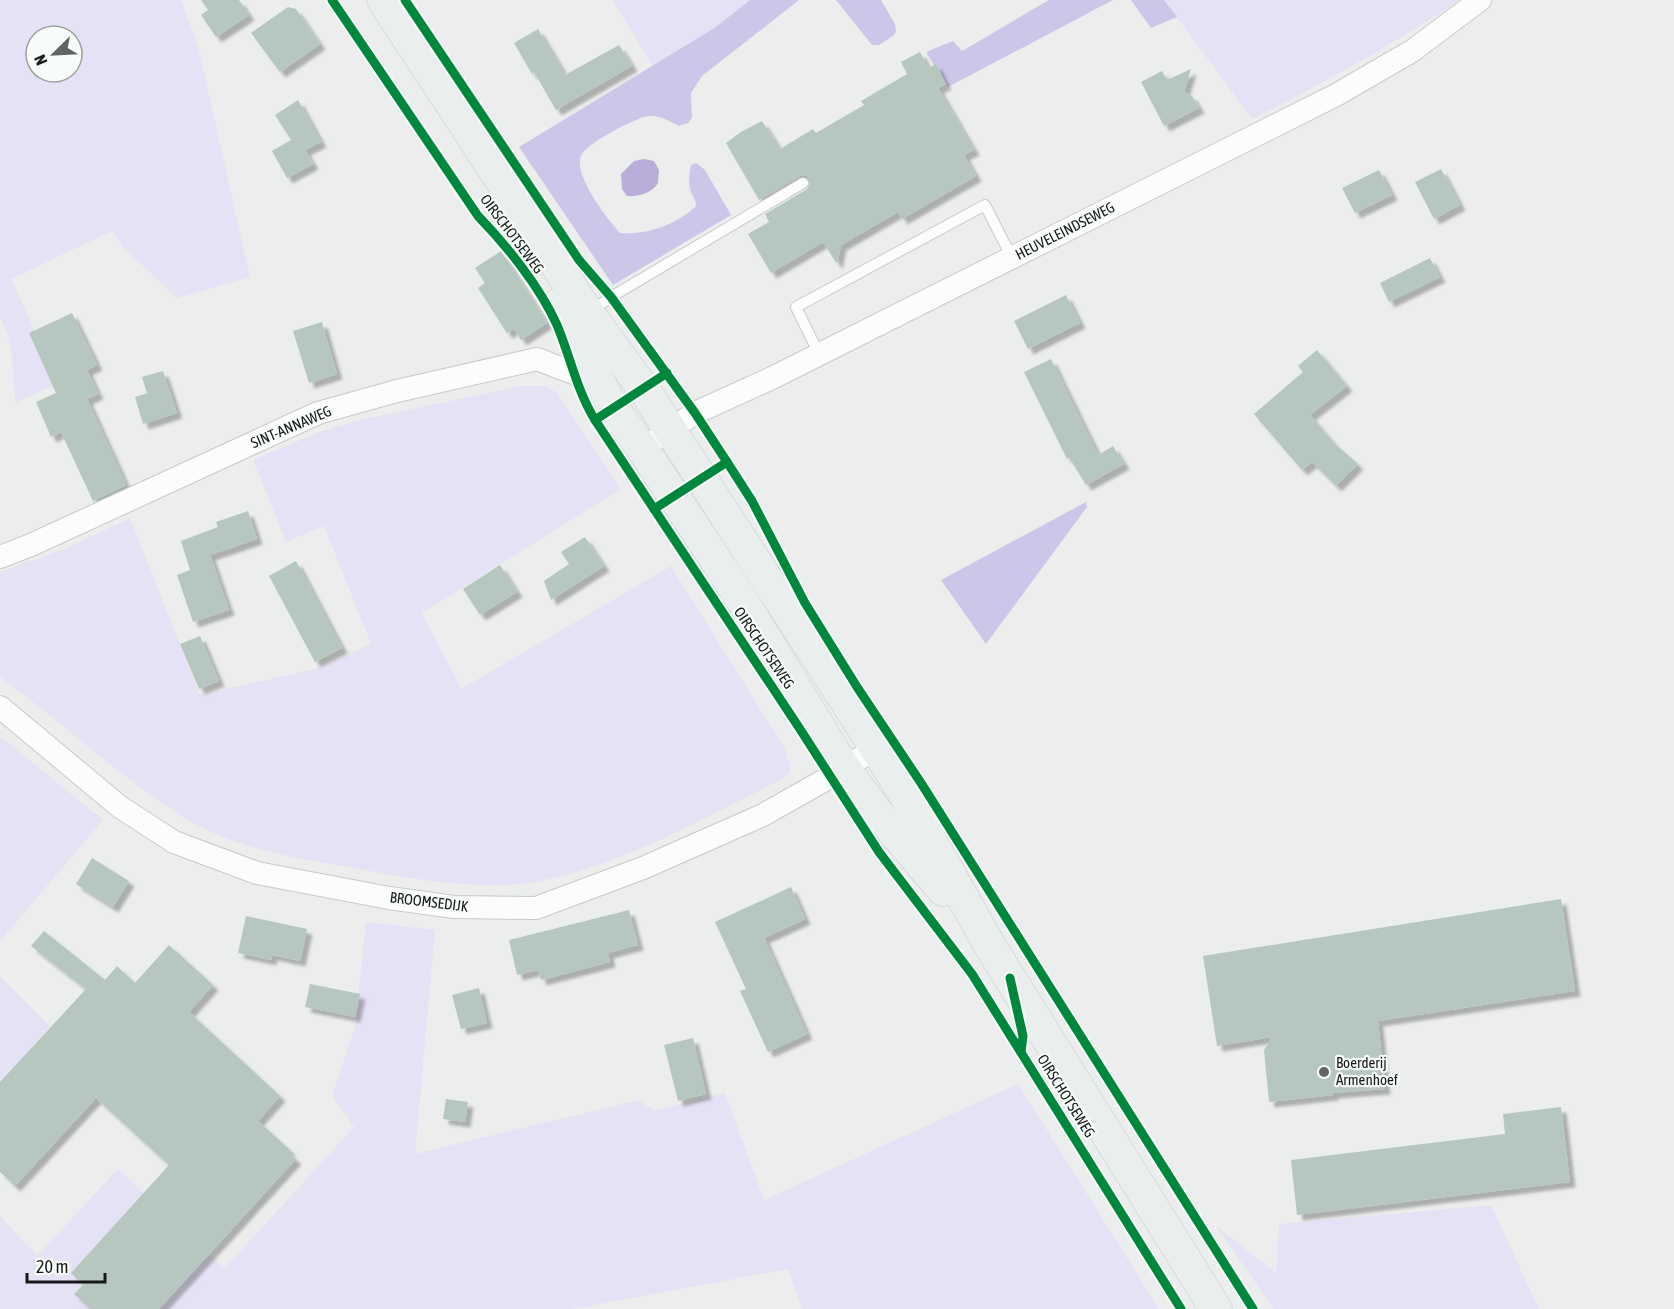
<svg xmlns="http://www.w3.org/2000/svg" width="1674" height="1309" font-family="'Asap Condensed',sans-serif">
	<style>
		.green { fill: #e6e2f5; fill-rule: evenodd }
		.forest { fill: #cec6e9 }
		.water { fill: #b9aeda }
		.building { fill: #b6c7bf; filter: url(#shadow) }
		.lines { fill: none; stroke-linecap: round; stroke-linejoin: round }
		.lane-casing { stroke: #c8cac9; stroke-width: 12 }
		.street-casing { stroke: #c8cac9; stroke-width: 24 }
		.secondary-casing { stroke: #c8cac9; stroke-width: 33 }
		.lane { stroke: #fcfcfc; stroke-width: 10 }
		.street { stroke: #fcfcfc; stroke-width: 22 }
		.secondary { stroke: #eaefed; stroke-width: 32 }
		.cycleway-casing { stroke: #f7fcf9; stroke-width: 13 }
		.cycleway { stroke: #00873e; stroke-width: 9 }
		.poi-dot { fill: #616462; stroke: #f7fcf9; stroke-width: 2 }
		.labels { text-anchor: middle; stroke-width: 4.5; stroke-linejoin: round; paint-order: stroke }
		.street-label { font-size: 15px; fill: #171918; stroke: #f7fcf9 }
		.poi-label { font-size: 15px; fill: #171918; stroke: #f7fcf9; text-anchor: start }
	</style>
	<defs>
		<filter id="shadow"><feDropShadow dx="5.5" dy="5.5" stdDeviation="1.5" flood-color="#0004"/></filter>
	</defs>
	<rect width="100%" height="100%" fill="#ebeeec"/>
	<!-- green -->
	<g class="green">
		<path d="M 0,0 L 181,0 L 198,46 L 250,277 L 177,298 L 122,246 L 112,231 L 11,279 L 59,383 L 15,403 C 13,374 14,343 0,317 ZM 36,36 L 72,36 L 72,72 L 36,72 Z"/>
		<polygon points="612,0 750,0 716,27 653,66"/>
		<path d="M 1164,0 L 1459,0 C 1393,45 1324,83 1252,119 Z"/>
		<path d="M 521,386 L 547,386 L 557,393 L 621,489 L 422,613 L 461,689 L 671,566 L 785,749 L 791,769 L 786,777 C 704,818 596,881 504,885 C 451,887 399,876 347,867 C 290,857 233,848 183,817 C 118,776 62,722 0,677 L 0,572 L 64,549 L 130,518 L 200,695 L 315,669 L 371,644 L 324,526 L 286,542 L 253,460 L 322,431 L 360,420 Z"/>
		<polygon points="0,736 103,820 0,941"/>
		<polygon points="366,922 435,930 415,1154 639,1100 654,1111 725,1093 764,1200 1018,1084 1159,1309 802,1309 788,1269 572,1309 0,1309 0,1216 37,1256 118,1169 224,1269 354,1127 332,1095 355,1027"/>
		<polygon points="0,976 50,1026 10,1073 0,1128"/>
		<polygon points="1491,1205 1539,1309 1274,1309 1216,1226 1276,1273 1279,1224"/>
	</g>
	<!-- forest -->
	<g class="forest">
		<path d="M 750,0 L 799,0 L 702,76 L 691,93 L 692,118 L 688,123 L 679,126 C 669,121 660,115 648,116 C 635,118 585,144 581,156 C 573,175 607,219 620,233 C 647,235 676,225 696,206 C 696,199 693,198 691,192 C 688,183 689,174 691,165 L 696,163 L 705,170 L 731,215 L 613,285 L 519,147 L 716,27 Z"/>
		<polygon points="836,0 881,0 895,24 896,32 893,36 879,45 872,45"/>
		<polygon points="1049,0 1113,0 948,87 927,54 928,51 953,41 962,51"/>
		<polygon points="1131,0 1164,0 1177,17 1151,28"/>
		<polygon points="1086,502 1087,507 986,644 941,580"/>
	</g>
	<!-- water -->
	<path class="water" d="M 644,159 L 654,161 L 659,170 L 658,183 C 652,193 639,197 627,196 L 622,189 L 621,174 L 634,161 Z"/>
	<!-- building -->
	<g class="building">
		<polygon points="201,0 239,0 249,15 216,37 201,15 208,10"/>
		<polygon points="288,7 296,9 320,44 280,72 251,33"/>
		<polygon points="538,29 565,75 619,45 632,66 556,110 534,72 532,74 514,43"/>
		<polygon points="920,52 928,68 936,64 946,84 938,88 974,150 964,155 976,176 902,219 898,212 841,245 837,264 823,242 771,273 748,234 769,222 765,214 807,189 810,183 810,180 806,176 800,176 759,200 726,143 741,132 762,121 780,149 813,129 816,133 864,105 861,101 907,74 901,62"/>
		<polygon points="1191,69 1184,92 1192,96 1199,108 1164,126 1141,82 1162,71 1167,80"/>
		<polygon points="298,100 321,142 305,150 313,164 287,178 272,151 291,140 275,115"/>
		<polygon points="1441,169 1460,205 1434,219 1415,182"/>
		<polygon points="1379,170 1392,195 1355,213 1342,188"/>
		<polygon points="501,251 547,323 521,340 514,329 507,333 478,288 485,283 475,268"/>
		<polygon points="1430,258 1440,277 1389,302 1380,283"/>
		<polygon points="1066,295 1080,323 1028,349 1014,321"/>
		<polygon points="72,313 97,365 87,370 98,394 87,399 126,485 93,501 61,432 51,437 36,402 56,393 29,333"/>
		<polygon points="322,322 337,374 309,383 293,331"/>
		<polygon points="1317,350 1347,386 1310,415 1335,444 1358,464 1336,486 1312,462 1302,470 1254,414 1303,372 1298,366"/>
		<polygon points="1051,359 1098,455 1113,446 1124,464 1086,485 1069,457 1067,459 1024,372"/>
		<polygon points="163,371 177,413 143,424 135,397 147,393 142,377"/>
		<polygon points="248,511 257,539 210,555 229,610 193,622 177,575 190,570 181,541 218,527 216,522"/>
		<polygon points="585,537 604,566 551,600 544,581 569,564 561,552"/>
		<polygon points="296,561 342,648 315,662 269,576"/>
		<polygon points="500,565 517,592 480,615 463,589"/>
		<polygon points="200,636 219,681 199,689 180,644"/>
		<polygon points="92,858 129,881 113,907 76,884"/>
		<polygon points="791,887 805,919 764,938 807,1034 768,1052 740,991 746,989 715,922"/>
		<polygon points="1561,899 1575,991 1378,1021 1385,1089 1333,1093 1333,1095 1269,1102 1264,1050 1272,1037 1217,1046 1203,956"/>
		<polygon points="629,910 638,945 608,953 610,962 541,980 538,970 517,975 509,940"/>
		<polygon points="246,916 307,929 300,961 272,955 271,960 238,953"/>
		<polygon points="44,931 105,980 117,966 135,983 169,945 213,985 189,1012 280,1096 258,1121 290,1150 288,1152 296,1159 159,1309 91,1309 74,1294 83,1285 71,1273 169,1165 96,1098 15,1186 0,1172 0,1082 86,989 31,946"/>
		<polygon points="310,984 360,994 355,1017 305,1007"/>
		<polygon points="479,988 487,1023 461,1029 452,995"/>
		<polygon points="693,1038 706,1094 678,1101 664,1045"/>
		<polygon points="446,1099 468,1102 465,1122 443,1119"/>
		<polygon points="1561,1107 1570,1182 1297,1215 1291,1160 1505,1134 1503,1114"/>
	</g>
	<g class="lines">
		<defs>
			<g id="lane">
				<polyline points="591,311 611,297 803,183"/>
				<polyline points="819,354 796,307 985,205 1012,258"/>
			</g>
			<g id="street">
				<polyline points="659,437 695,413 772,378 1336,95 1412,51 1480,0"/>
				<polyline points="0,557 31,545 318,413 397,391 537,359 576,374 596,377"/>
				<polyline points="0,707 120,807 174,842 257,873 389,898 454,907 536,908 643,868 763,815 830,777 876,748"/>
			</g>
			<g id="secondary">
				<polyline points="383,0 588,313 643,388 876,748 904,793 990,946 1216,1309"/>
				<polyline points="560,303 573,323 596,377 613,408 642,448 742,600 844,768 876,811 943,890"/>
			</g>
		</defs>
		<!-- lane casing -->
		<use href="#lane" class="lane-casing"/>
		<!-- street casing -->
		<use href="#street" class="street-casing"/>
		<!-- secondary casing -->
		<use href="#secondary" class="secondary-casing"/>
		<!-- lane -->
		<use href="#lane" class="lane"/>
		<!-- street -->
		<use href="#street" class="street"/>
		<!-- secondary -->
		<use href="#secondary" class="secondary"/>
		<defs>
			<g id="cycleway">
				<path d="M 332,0 L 478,216 C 507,246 540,287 557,325 C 570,356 577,391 595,420 L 798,726 L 879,852 L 972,974 L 1181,1309"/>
				<polyline points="405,0 579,260 611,297 695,413 727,462 752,501 805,603 857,687 921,783 1253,1309"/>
				<polyline points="595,420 667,373"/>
				<polyline points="654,509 727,462"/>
				<polyline points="1010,978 1023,1036 1021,1052"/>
			</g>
		</defs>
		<!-- cycleway casing -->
		<use href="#cycleway" class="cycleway-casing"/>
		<!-- cycleway -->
		<use href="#cycleway" class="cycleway"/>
	</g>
	<!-- markers -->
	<circle class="poi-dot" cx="1324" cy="1072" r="6"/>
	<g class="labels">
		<!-- street labels -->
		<g class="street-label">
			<text transform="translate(1065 231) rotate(-27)" y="5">HEUVELEINDSEWEG</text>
			<text transform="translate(512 234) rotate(53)" y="5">OIRSCHOTSEWEG</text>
			<text transform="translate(291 427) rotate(-23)" y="5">SINT-ANNAWEG</text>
			<text transform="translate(764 648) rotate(56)" y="5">OIRSCHOTSEWEG</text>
			<text transform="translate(429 902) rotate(7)" y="5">BROOMSEDIJK</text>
			<text transform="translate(1066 1096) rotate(58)" y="5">OIRSCHOTSEWEG</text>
		</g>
		<!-- poi labels -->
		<g class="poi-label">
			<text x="1336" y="1068">Boerderij<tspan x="1336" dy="17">Armenhoef</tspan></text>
		</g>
	</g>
	<!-- north arrow -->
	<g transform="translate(54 54) rotate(246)"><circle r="28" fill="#f7fcf9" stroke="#9da19f" stroke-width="1.5"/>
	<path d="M0-4.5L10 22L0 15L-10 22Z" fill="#616462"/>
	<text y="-9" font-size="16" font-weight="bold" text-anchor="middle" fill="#171918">N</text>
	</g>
	<!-- scale -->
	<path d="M27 1273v9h78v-9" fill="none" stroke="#171918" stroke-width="3"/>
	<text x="36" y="1273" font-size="18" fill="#171918" stroke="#f7fcf9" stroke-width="4.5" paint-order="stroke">20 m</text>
</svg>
